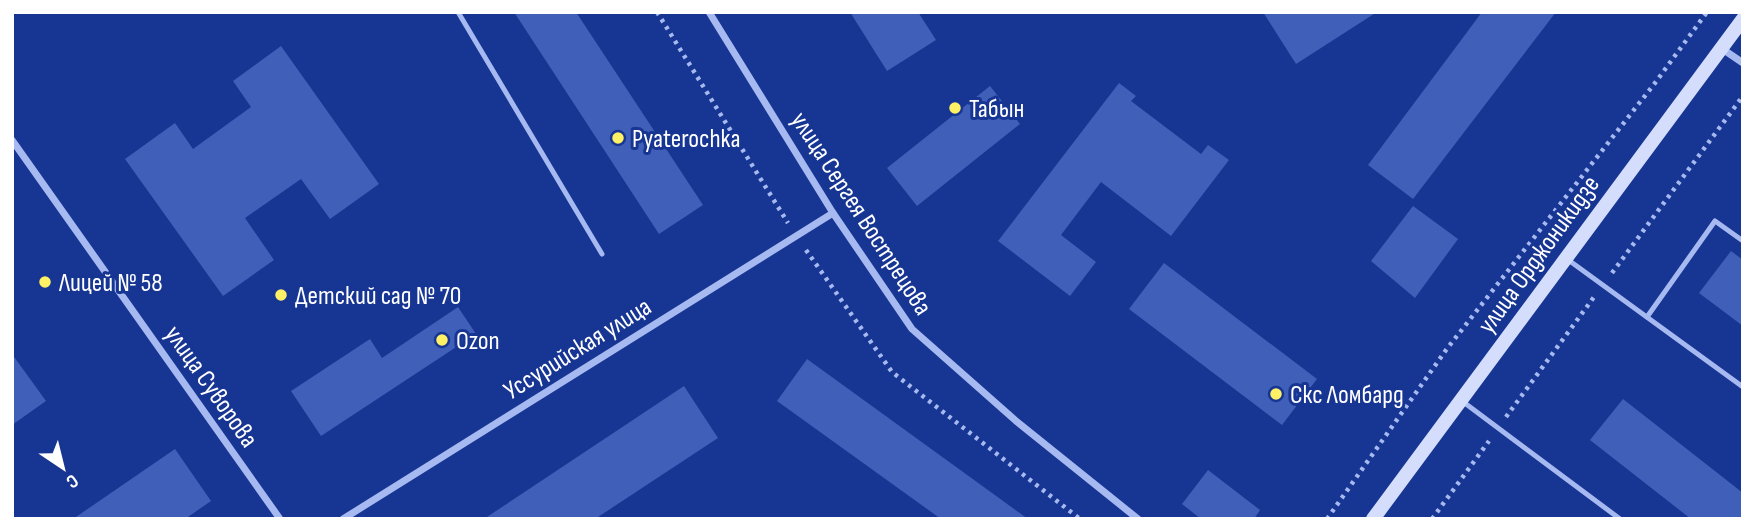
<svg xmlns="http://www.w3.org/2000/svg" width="1755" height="531" font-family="'Sofia Sans Condensed',sans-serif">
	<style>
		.building { fill: #405fb9 }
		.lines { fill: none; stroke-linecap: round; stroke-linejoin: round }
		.path { stroke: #a6b9f0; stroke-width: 4.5; stroke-dasharray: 3.5 5; stroke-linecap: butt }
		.service { stroke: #a6b9f0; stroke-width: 5 }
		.minor { stroke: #a6b9f0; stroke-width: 7 }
		.secondary { stroke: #d4ddfb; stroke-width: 14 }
		.poi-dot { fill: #fff165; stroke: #173592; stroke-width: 2.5 }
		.labels { text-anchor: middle; stroke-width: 6; stroke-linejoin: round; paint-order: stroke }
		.poi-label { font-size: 26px; fill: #fff; stroke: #173592; text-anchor: start }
		.street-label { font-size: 26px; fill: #fff; stroke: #173592 }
	</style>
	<rect width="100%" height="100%" fill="#173592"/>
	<!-- building -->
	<g class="building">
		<polygon points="514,12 576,12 703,205 659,234"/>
		<polygon points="850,12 918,12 936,40 887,71"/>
		<polygon points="1263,12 1377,12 1296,64"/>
		<polygon points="1482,12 1556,12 1413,199 1368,165"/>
		<polygon points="281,46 379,184 330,219 301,179 245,218 274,260 223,296 125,159 175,123 193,149 251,107 233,81"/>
		<polygon points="1119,83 1136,96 1131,101 1201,154 1208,145 1229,160 1171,236 1101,182 1061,235 1096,262 1070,296 998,241"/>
		<polygon points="990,86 1020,124 917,206 887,168"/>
		<polygon points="1413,206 1458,239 1415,298 1371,261"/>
		<polygon points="1731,251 1743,260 1743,326 1699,293"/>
		<polygon points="1164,263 1317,379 1282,425 1129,309"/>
		<polygon points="458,307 476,334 321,436 291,391 370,339 382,358"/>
		<polygon points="12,354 46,401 12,425"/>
		<polygon points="807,359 1028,519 941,519 777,401"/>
		<polygon points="684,386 718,438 595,519 484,519"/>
		<polygon points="1623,399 1743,493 1743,519 1691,519 1590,440"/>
		<polygon points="175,449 211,501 185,519 73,519"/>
		<polygon points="1208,470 1260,510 1254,519 1201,519 1182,504"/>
	</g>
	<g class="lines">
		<!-- path -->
		<g class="path">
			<polyline points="657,12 788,223"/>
			<polyline points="806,250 892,372 1080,519"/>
			<polyline points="1612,273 1743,96"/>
			<polyline points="1506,417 1594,297"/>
			<polyline points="1327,519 1446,350 1655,83 1707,12"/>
			<polyline points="1432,519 1489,441"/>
		</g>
		<!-- service -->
		<g class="service">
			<polyline points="458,12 602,254"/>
			<polyline points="1567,259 1743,387"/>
			<polyline points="1647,317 1715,221 1743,241"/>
			<polyline points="1462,401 1620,519"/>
		</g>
		<!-- minor -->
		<g class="minor">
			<polyline points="709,12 833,213 912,329 1016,421 1138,519"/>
			<polyline points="1721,48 1743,63"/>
			<polyline points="12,140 280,519"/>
			<polyline points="343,519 833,213"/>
		</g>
		<!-- secondary -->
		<polyline class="secondary" points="1373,519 1743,19"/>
	</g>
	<!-- markers -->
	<g class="poi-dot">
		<circle cx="955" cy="108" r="7"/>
		<circle cx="618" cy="138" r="7"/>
		<circle cx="45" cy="282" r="7"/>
		<circle cx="281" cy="295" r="7"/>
		<circle cx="442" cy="340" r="7"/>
		<circle cx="1276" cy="394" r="7"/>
	</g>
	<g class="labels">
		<!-- poi labels -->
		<g class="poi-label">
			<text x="969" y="117">Табын</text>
			<text x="632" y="147">Pyaterochka</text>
			<text x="59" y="291">Лицей № 58</text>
			<text x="295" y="304">Детский сад № 70</text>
			<text x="456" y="349">Ozon</text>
			<text x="1290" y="403">Скс Ломбард</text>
		</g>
		<!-- street labels -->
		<g class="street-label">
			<text transform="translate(862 213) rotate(57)" y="9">улица Сергея Вострецова</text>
			<text transform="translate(1538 254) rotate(-54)" y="9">улица Орджоникидзе</text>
			<text transform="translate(577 348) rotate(-32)" y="9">Уссурийская улица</text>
			<text transform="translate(212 386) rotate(55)" y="9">улица Суворова</text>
		</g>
	</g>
	<!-- border -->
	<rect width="1755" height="531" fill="none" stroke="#ffffff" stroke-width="28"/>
	<!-- north arrow -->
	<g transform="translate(63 468) rotate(145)" stroke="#173592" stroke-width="5" paint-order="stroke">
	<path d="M0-5L12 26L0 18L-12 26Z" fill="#ffffff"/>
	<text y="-10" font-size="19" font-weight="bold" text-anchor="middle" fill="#ffffff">С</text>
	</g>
</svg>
